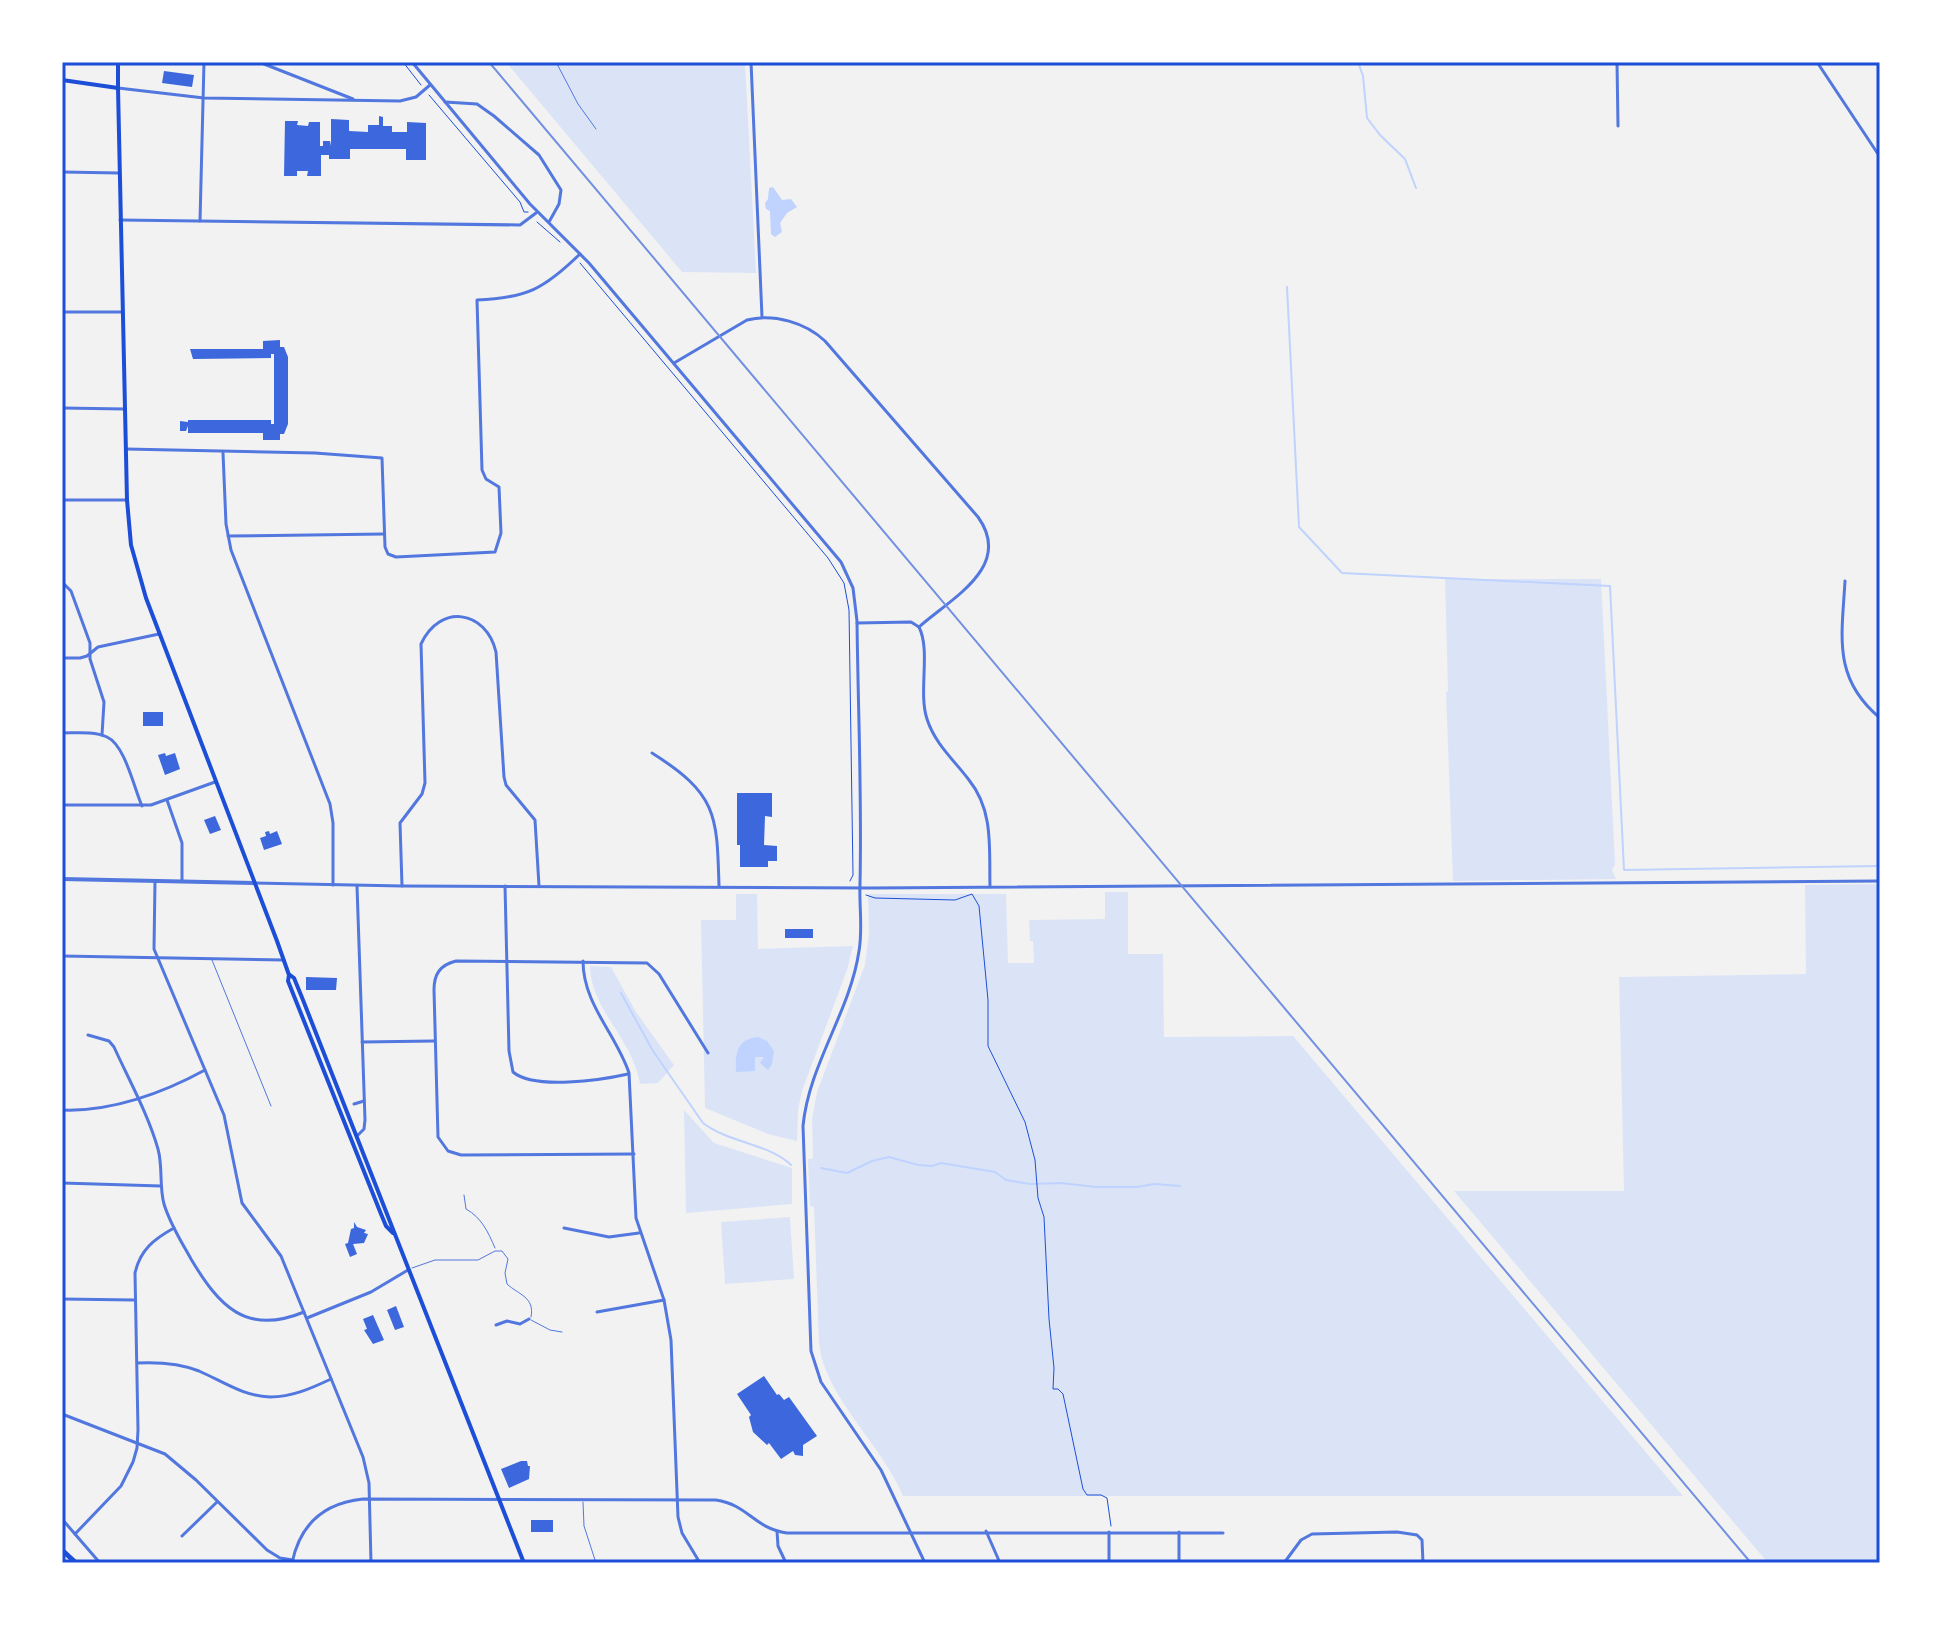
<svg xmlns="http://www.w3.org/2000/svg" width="1942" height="1625" font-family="'Space Grotesk',sans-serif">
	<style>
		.green { fill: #dbe4f7 }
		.water { fill: #bfd3fe }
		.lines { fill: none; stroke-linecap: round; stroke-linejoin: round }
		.stream { stroke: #bfd3fe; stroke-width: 2 }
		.building { fill: #3d67dc }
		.path { stroke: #1d4ed8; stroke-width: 1 }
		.service { stroke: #5277de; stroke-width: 1 }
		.minor { stroke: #5277de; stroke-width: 3 }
		.tertiary { stroke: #5277de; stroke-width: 4 }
		.secondary { stroke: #1d4ed8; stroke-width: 4 }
		.primary { stroke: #1d4ed8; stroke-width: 4 }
		.motorway { stroke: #1d4ed8; stroke-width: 5 }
		.rail { stroke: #7290e2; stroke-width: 2 }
		.neatline { fill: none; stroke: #1d4ed8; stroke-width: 3 }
	</style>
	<rect width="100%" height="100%" fill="#f2f2f2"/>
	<!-- green -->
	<g class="green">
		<polygon points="506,62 745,62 756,273 682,272"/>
		<polygon points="1445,579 1601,579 1615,864 1612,870 1616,879 1453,881 1446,692 1448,691"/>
		<polygon points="1880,884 1880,1563 1768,1563 1454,1191 1624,1191 1619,977 1806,974 1805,885"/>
		<path d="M 1105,892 L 1128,892 L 1128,954 L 1163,954 L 1164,1037 L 1293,1036 L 1683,1496 L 903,1496 C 882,1445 825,1397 819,1344 L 814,1207 L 810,1206 L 808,1159 L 813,1158 L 812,1119 L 817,1092 L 865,965 L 869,934 L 868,894 L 1006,894 L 1008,963 L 1034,963 L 1033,941 L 1030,941 L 1029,920 L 1105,919 Z"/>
		<polygon points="736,894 757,894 758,949 853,946 847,970 802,1091 798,1110 797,1141 768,1134 705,1108 701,920 736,920"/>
		<path d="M 590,966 L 611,967 L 636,1012 L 674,1065 L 658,1083 L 640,1084 C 634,1041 590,1008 590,966 Z"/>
		<polygon points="684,1110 714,1143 792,1168 792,1204 686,1213"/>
		<polygon points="790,1217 794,1279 725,1284 721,1222"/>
	</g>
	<!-- water -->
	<g class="water">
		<polygon points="773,187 782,200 791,199 797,207 787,213 780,223 782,232 775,237 771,234 770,211 766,209 765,203 768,199 769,188"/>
		<path d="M 758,1037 L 767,1041 L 774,1051 L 772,1064 L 768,1070 L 760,1063 L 764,1057 L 755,1057 L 755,1071 L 736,1072 C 735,1053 737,1039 758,1037 Z"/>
	</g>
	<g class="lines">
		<!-- stream -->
		<g class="stream">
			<polyline points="1358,62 1363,76 1367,118 1380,135 1405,159 1416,188"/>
			<polyline points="1287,287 1299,527 1342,573 1610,586 1624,870 1880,866"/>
			<path d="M 621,993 L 653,1051 L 703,1123 C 729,1143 770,1144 791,1165"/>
			<polyline points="821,1168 847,1173 872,1161 889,1157 918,1165 932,1166 941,1163 995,1172 1006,1180 1030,1184 1061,1183 1096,1187 1137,1187 1154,1184 1180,1186"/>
		</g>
	</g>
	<!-- building -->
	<g class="building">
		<polygon points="164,71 194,75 192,87 162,83"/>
		<polygon points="379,116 383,117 383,126 392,126 392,132 407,132 407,122 426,123 426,160 406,160 406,149 350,149 350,159 329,159 329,155 321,155 321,176 307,176 308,171 297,171 297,176 284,176 285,121 298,121 297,125 308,126 309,122 320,122 320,146 323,146 323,141 330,141 331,146 331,119 349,120 349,131 368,132 368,125 379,125"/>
		<polygon points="280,340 280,347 284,347 288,357 288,424 284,434 280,434 280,440 263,440 263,433 188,433 188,426 186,431 180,431 180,421 188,422 188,420 271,420 271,424 274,424 274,354 271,354 271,358 193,359 190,349 263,349 263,341"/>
		<rect x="143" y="712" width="20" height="14"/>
		<polygon points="165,753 166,756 175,753 180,769 165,775 158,755"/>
		<polygon points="737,793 772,793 772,817 765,816 764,845 777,846 777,861 768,861 768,867 740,867 740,845 737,845"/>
		<polygon points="215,816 221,830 210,834 204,820"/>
		<polygon points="269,831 270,834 277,831 282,844 264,850 260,838 266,836 265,832"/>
		<rect x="785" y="929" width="28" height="9"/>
		<polygon points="306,977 337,978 336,990 306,990"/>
		<polygon points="354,1222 357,1227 366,1230 364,1233 368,1234 364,1243 353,1244 357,1254 350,1257 345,1244 348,1243 351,1229 354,1228"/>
		<polygon points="396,1306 404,1327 395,1330 387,1310"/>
		<polygon points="373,1315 384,1340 373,1344 364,1330 367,1329 363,1319"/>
		<polygon points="764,1376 777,1395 779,1394 784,1400 789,1397 817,1436 803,1445 803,1456 795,1455 793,1451 781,1459 769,1443 767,1445 753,1432 749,1417 751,1415 737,1394"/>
		<polygon points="521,1461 527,1461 528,1466 530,1466 529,1479 509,1488 501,1469"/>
		<rect x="531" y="1520" width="22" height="12"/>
	</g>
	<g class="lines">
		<!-- path -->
		<g class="path">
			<polyline points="403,62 421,85"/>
			<polyline points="429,95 520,202 524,212 528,212"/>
			<polyline points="537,222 560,242"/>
			<polyline points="580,263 828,558 844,583 849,610 853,875 850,881"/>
			<polyline points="866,895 875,898 955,900 972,894 979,906 988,1000 988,1046 1025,1122 1035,1160 1038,1198 1044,1217 1049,1319 1054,1368 1053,1389 1058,1389 1063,1394 1083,1489 1087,1495 1101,1495 1107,1498 1111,1526"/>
		</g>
		<!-- service -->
		<g class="service">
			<polyline points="556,62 578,104 596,129"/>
			<polyline points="212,960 271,1106"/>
			<path d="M 464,1195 L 466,1209 C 482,1218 488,1232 495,1248"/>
			<path d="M 412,1268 L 435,1260 L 478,1260 L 495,1251 L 502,1251 L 508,1259 L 505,1273 L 507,1284 C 519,1295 535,1297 531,1317"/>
			<polyline points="531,1320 550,1330 562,1332"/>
			<polyline points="583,1502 584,1526 596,1563"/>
		</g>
		<!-- minor -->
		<g class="minor">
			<polyline points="259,62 353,99"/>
			<path d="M 412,62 L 530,204 L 589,263 L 841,562 L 853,588 L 857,621 C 858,708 862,796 860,884 C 859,906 863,929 859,951 C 850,1012 809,1064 803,1126 L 811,1351 L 821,1382 L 881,1470 L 925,1563"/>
			<polyline points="751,62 762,317"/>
			<polyline points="1617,62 1618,126"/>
			<polyline points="1817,62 1880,157"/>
			<polyline points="118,88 204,98 400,101 416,97 430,85"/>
			<polyline points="445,102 477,104 494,116 539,155 561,190 559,204 549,222"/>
			<polyline points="62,172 119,173"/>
			<polyline points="120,220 520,225 536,213"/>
			<polyline points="200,221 204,62"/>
			<polyline points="62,312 123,312"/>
			<path d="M 674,363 L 747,320 C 774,313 806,323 825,341 L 978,517 C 1014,567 950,599 919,627"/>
			<polyline points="62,408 125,409"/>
			<path d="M 126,449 L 315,453 L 382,458 L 385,547 L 388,554 L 396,557 L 495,552 L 501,533 L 499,487 L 486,479 L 482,470 L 477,300 C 527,298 544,289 580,254"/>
			<polyline points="223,453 226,524 231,550 330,804 333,823 333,885"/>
			<polyline points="62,500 126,500"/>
			<polyline points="228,536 384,534"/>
			<path d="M 1845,581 C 1842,636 1832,678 1880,718"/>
			<polyline points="62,582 71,591 90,643 90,659 104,702 102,735"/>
			<polyline points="857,623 911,622 919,627"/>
			<path d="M 919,627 C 931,651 918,692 927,719 C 935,744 954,760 969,780 C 994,811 989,849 990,887"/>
			<polyline points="62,658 80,658 87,656 98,647 159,634"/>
			<path d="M 62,733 C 76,733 94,731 107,737 C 125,745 134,788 142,806"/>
			<path d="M 652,753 C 717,794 717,814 719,886"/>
			<polyline points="167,800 182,843 182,881"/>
			<polyline points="62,805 151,805 215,782"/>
			<polyline points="155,881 154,949 224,1115 242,1203 281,1256 363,1457 369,1483 371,1563"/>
			<polyline points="254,883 402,886 871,888 1880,881"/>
			<polyline points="357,886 365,1120 364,1129 358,1135"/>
			<path d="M 402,886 L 400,823 L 422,794 L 425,783 L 421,644 C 440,603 486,610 496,652 L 504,777 L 506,785 L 535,820 L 539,886"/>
			<path d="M 505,886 L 509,1051 L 513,1072 C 534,1090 602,1080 628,1074"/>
			<polyline points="62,956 284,960"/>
			<path d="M 583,961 C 583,1004 616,1034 629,1073 L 636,1218 L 664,1300 L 671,1340 L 678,1517 L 682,1533 L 700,1563"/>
			<path d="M 88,1035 L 109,1041 L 114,1047 C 129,1080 148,1114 158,1149 C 163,1167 159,1186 164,1204 C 170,1224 181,1241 191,1259 C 219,1306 246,1336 304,1312"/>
			<polyline points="362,1042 434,1041"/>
			<polyline points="354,1104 364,1101"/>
			<path d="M 62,1110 C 111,1112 163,1093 205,1070"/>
			<path d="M 634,1154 L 461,1155 L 448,1151 L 438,1137 L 434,990 C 434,974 440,965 456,961 L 647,963 L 659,974 L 708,1053"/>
			<polyline points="62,1183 161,1186"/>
			<polyline points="564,1228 609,1237 639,1233"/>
			<polyline points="62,1299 134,1300"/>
			<polyline points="597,1312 664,1300"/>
			<polyline points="307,1318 371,1292 408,1270"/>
			<polyline points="496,1325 507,1321 520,1324 529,1319"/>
			<path d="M 137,1363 C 158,1362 179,1363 199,1371 C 224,1382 243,1396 270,1397 C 292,1397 312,1388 331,1379"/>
			<polyline points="62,1414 165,1454 196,1480 267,1550 280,1558 293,1560"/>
			<polyline points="62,1519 100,1563"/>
			<polyline points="777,1531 778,1546 786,1563"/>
			<polyline points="986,1531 1000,1563"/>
			<polyline points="1179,1532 1179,1563"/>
			<path d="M 75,1534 L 121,1486 L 133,1462 L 137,1448 L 138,1430 L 135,1273 C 140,1250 154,1239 174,1228"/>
			<polyline points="182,1536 217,1502"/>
			<path d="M 292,1563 C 300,1524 324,1503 363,1499 L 716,1500 C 749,1505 753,1528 787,1533 L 1223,1533"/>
			<polyline points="690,1563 698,1560"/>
			<polyline points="1109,1563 1109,1532"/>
			<polyline points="1284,1563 1301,1540 1312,1534 1397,1532 1417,1535 1422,1540 1423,1563"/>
		</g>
		<!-- tertiary -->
		<polyline class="tertiary" points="62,879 254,883"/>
		<!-- secondary -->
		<g class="secondary">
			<polyline points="118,88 127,500 131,545 146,598 277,941 289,975 288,981 381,1214 386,1226 393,1233"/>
			<polyline points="290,975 294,978 303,1000 524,1563"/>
		</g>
		<!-- primary -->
		<polyline class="primary" points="62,80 118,88 118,62"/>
		<!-- motorway -->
		<polyline class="motorway" points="62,1550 76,1563"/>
		<!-- rail -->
		<polyline class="rail" points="489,62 1751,1563"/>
	</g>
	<!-- border -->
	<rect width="1942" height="1625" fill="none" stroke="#ffffff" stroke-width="128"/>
	<rect x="64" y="64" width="1814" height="1497" class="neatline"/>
</svg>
